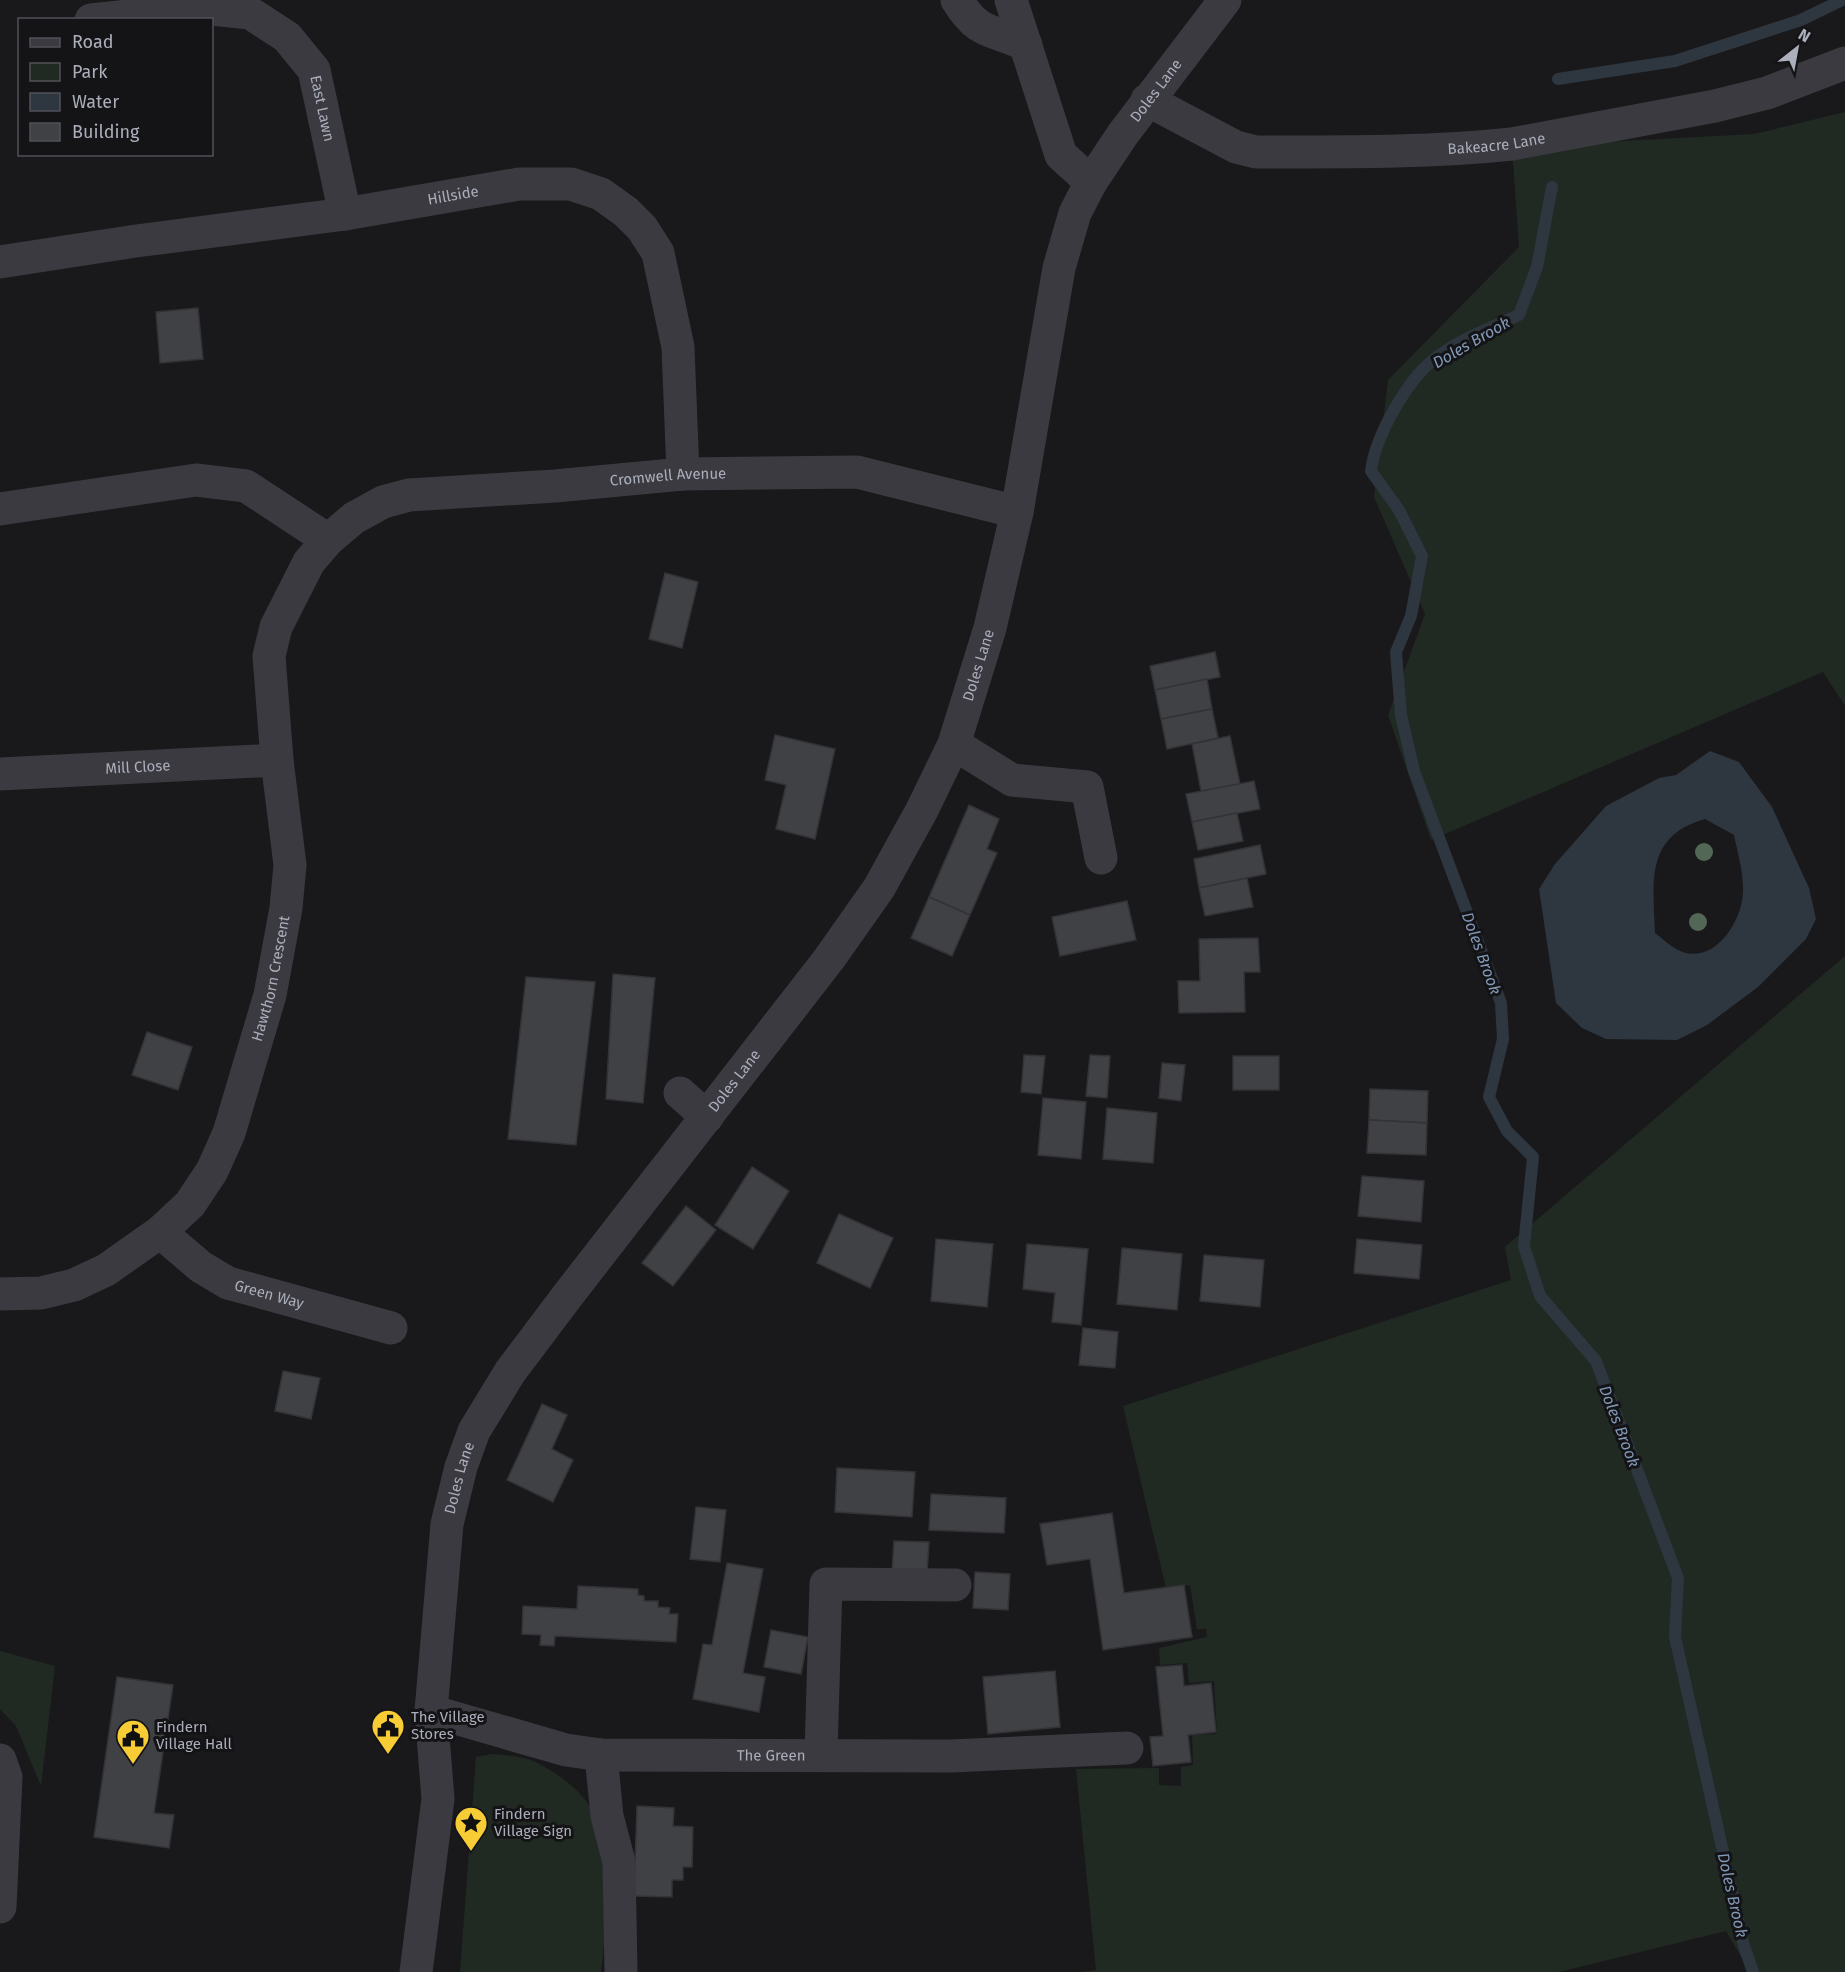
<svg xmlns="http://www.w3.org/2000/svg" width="1845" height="1972" font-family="'Fira Sans',sans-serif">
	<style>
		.green { fill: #202a23 }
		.water { fill: #2e3640; fill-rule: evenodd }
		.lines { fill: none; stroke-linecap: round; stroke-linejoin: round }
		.stream { stroke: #2e3640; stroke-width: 12 }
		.building { fill: #404145; stroke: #333337; stroke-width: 1.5 }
		.minor { stroke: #3a3a40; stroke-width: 33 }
		.tree { fill: #536757 }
		.labels { text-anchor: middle; stroke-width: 6; stroke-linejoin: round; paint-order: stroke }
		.street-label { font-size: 15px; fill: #abaebb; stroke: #141416 }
		.poi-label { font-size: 15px; fill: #abaebb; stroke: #141416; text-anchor: start }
		.water-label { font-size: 16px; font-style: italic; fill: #8198b7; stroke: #141416 }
	</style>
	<rect width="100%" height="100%" fill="#19191b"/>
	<!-- green -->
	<g class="green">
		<polygon points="1845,112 1845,706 1823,672 1431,840 1388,715 1425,614 1374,497 1388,380 1519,247 1512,147 1754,134"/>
		<polygon points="1845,956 1845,1972 1750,1972 1726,1931 1559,1972 1080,1972 1096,1970 1076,1769 1159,1768 1159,1785 1181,1786 1181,1767 1193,1765 1192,1735 1217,1734 1214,1681 1189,1683 1187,1663 1160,1665 1159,1648 1207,1637 1206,1629 1197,1629 1190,1585 1166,1588 1123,1406 1511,1280 1505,1247"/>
		<polygon points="0,1651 55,1666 41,1786 16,1726 0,1709"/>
		<path d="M 492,1754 C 505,1755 520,1756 533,1761 C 553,1770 583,1790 592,1811 C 609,1849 607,1931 601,1972 L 460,1972 L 476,1757 Z"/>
	</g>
	<!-- water -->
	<path class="water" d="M 1710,751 L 1739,762 L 1772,807 L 1809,888 L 1816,919 L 1806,939 L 1758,987 L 1707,1025 L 1677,1040 L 1606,1039 L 1582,1028 L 1556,1003 L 1539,889 L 1555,864 L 1606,806 L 1659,778 L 1676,775 ZM 1705,819 L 1734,835 C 1738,855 1746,880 1742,901 C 1737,929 1710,966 1678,950 C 1670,946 1662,938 1655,933 C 1653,881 1645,836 1705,819 Z"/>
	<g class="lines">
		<!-- stream -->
		<g class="stream">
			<polyline points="1558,79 1675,61 1801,20 1842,0"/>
			<path d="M 1552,187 L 1537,267 L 1519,315 C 1490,328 1458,340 1433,360 C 1406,382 1375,437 1371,471 L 1399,510 L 1422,556 L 1411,616 L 1396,652 L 1401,715 L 1414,771 L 1501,1003 L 1503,1039 L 1489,1097 L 1507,1131 L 1533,1157 L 1524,1246 L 1540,1296 L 1596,1361 L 1678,1578 L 1675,1637 L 1744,1946 L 1753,1972"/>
		</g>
	</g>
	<!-- building -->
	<g class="building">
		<polygon points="198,308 203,359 160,363 156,312"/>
		<polygon points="665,573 698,582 682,648 649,639"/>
		<polygon points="1215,652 1220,677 1155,690 1150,666"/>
		<polygon points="1207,679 1212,709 1161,719 1155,690"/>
		<polygon points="1212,709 1218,738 1167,749 1161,719"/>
		<polygon points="775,735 835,749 815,839 776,829 786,785 765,780"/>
		<polygon points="1230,736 1240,784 1201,791 1192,744"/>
		<polygon points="1254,781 1260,809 1192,822 1186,794"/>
		<polygon points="969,805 999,819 987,849 997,853 970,915 929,897"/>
		<polygon points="1237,813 1243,841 1198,850 1192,822"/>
		<polygon points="1260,845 1266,874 1199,888 1194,859"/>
		<polygon points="1247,878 1253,907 1205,916 1199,888"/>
		<polygon points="929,897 970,915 952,956 911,938"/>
		<polygon points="1127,901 1136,940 1060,956 1052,917"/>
		<polygon points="1258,938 1260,972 1244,972 1245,1012 1179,1013 1178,981 1200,981 1199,939"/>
		<polygon points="613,974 655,978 643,1103 606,1099"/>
		<polygon points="526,977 595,982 576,1145 508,1139"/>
		<polygon points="147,1032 192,1047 178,1090 132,1075"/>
		<polygon points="1024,1055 1045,1056 1041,1094 1021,1092"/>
		<polygon points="1090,1055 1110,1056 1107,1098 1086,1096"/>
		<rect x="1233" y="1056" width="46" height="34"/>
		<polygon points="1162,1063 1185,1065 1181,1101 1159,1098"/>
		<polygon points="1370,1089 1428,1091 1427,1123 1369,1120"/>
		<polygon points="1043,1098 1086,1102 1081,1159 1038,1155"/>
		<polygon points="1107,1108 1157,1113 1153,1163 1103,1159"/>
		<polygon points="1369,1120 1427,1123 1426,1155 1367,1153"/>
		<polygon points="752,1167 789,1191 753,1249 715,1225"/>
		<polygon points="1362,1176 1424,1181 1421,1222 1358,1216"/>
		<polygon points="686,1206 716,1230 673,1286 642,1263"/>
		<polygon points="839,1214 893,1238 870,1288 817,1263"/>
		<polygon points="936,1239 993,1244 987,1307 931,1301"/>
		<polygon points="1357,1239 1422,1245 1419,1279 1354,1273"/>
		<polygon points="1027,1244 1088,1249 1081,1325 1052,1322 1055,1293 1023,1289"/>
		<polygon points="1122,1248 1182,1254 1177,1310 1117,1304"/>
		<polygon points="1204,1255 1264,1260 1260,1307 1200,1301"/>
		<polygon points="1083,1328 1118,1332 1115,1368 1079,1365"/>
		<polygon points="283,1371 320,1378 311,1419 275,1411"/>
		<polygon points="542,1404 567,1415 552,1449 573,1460 553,1502 507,1480"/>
		<polygon points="837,1468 915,1472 912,1517 835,1512"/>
		<polygon points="931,1494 1006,1498 1004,1533 929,1530"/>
		<polygon points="696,1507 726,1510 720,1562 690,1559"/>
		<polygon points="1112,1513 1124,1593 1184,1585 1192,1637 1103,1650 1090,1559 1047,1565 1040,1524"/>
		<polygon points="894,1541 929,1542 927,1574 892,1572"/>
		<polygon points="727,1563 763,1569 743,1673 765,1677 759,1712 693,1699 703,1644 712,1645"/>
		<polygon points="975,1572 1010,1574 1008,1610 973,1608"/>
		<polygon points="578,1586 638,1589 638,1595 644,1596 644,1601 658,1601 658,1607 670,1608 669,1614 678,1614 676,1642 555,1636 554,1646 540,1645 541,1635 522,1634 523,1606 577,1609"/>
		<polygon points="771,1630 808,1637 801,1674 764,1667"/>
		<polygon points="1182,1665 1184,1686 1211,1683 1216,1732 1188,1735 1191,1762 1153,1766 1150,1737 1163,1736 1156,1667"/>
		<polygon points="1055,1671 1060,1727 988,1734 983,1677"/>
		<polygon points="117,1677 173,1685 154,1813 174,1815 169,1848 94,1837"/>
		<polygon points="637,1806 674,1808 673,1826 693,1827 692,1867 683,1867 683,1880 672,1880 672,1897 634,1896"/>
	</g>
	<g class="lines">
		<!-- minor -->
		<g class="minor">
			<path d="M 957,0 C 979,36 991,28 1026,45"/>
			<polyline points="1011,0 1061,155 1091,182"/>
			<path id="s1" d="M 91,20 L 202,8 L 250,13 L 287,37 L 314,70 L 345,214"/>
			<path id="s2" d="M 1147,100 L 1236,147 L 1256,152 C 1341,152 1427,153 1512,144 L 1715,106 L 1767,93 L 1845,63"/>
			<path id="s3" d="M 0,262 L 136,241 L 345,214 L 519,184 L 571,184 L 601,194 L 626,212 L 642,228 L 658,253 L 678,347 L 683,474"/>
			<polyline points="0,509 196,480 246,486 328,540"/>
			<polyline points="954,744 1012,780 1087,787 1101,858"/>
			<path id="s4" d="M 0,774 L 277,760"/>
			<polyline points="680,1093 707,1117"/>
			<path id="s5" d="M 160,1232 L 201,1267 L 228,1283 L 391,1328"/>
			<path id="s6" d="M 0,1294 L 41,1293 L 74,1285 L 106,1270 L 160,1232 L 190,1204 L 212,1171 L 229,1133 L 270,995 L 286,908 L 290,865 L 277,760 L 269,656 L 276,627 L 309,562 L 328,540 L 354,518 L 383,502 L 409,495 L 555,486 L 683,474 L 857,472 L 1017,512"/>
			<path id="s7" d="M 431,1711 L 566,1750 L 601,1755 L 951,1756 L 1127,1748"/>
			<polyline points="821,1754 826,1584 955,1585"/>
			<polyline points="601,1755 607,1816 619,1862 621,1972"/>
			<polyline points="0,1760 6,1777 0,1907"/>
			<path id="s8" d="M 416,1972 L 438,1799 L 431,1711 L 447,1524 L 461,1467 L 474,1431 L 510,1372 L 568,1295 L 829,959 L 879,888 L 922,810 L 954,744 L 990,628 L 1017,512 L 1059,268 L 1075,213 L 1091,182 L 1123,134 L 1225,0"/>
		</g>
	</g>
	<!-- trees -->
	<g class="tree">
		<circle cx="1704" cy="852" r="9"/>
		<circle cx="1698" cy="922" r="9"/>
	</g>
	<!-- icons -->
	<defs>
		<symbol id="civic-pin" viewBox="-11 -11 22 30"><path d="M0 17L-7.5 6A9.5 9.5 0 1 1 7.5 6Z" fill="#f7cc35" stroke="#141416"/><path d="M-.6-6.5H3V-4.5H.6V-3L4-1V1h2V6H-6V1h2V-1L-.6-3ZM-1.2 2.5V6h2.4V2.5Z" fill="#111"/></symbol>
		<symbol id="sight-pin" viewBox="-11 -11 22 30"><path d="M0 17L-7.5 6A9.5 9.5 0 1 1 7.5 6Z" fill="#f7cc35" stroke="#141416"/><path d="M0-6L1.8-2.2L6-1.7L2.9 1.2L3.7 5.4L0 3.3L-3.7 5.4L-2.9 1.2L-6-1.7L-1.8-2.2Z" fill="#111"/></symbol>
	</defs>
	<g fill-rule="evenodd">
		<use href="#civic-pin" x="369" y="1707" width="38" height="52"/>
		<use href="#civic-pin" x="114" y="1717" width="38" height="52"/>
		<use href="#sight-pin" x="452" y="1804" width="38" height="52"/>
	</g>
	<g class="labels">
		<!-- street labels -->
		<g class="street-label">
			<text dy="5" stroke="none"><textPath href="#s8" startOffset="2080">Doles Lane</textPath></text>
			<text dy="5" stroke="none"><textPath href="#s1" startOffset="286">East Lawn</textPath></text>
			<text dy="5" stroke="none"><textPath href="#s2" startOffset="362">Bakeacre Lane</textPath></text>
			<text dy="5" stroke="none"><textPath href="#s3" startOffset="458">Hillside</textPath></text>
			<text dy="5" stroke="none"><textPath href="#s6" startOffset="1270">Cromwell Avenue</textPath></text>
			<text dy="5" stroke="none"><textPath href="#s8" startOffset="1470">Doles Lane</textPath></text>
			<text dy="5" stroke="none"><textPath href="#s4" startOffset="138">Mill Close</textPath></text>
			<text dy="5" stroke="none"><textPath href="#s6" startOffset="459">Hawthorn Crescent</textPath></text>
			<text dy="5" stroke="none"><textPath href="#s8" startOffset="984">Doles Lane</textPath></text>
			<text dy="5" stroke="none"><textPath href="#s5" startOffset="128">Green Way</textPath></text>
			<text dy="5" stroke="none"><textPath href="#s8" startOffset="498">Doles Lane</textPath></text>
			<text dy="5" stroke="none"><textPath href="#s7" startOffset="346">The Green</textPath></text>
		</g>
		<!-- poi labels -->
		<g class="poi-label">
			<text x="411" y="1722">The Village<tspan x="411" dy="17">Stores</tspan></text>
			<text x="156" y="1732">Findern<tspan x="156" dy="17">Village Hall</tspan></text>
			<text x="494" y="1819">Findern<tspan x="494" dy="17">Village Sign</tspan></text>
		</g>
		<!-- water labels -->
		<g class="water-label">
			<text transform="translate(1471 342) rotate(-30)" y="6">Doles Brook</text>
			<text transform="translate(1482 953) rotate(70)" y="6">Doles Brook</text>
			<text transform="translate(1620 1426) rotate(69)" y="6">Doles Brook</text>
			<text transform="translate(1733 1895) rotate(77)" y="6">Doles Brook</text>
		</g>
	</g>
	<!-- legend -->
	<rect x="18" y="18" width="195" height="138" fill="#141416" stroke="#505258" stroke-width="1.5"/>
	<rect x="30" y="38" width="30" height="9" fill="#3a3a40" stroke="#505258" stroke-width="1.5"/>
	<text x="72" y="48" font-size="18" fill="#abaebb">Road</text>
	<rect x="30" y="63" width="30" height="18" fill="#202a23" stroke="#505258" stroke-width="1.5"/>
	<text x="72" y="78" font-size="18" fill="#abaebb">Park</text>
	<rect x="30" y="93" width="30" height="18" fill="#2e3640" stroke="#505258" stroke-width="1.5"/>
	<text x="72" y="108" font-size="18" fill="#abaebb">Water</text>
	<rect x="30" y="123" width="30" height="18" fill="#404145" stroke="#505258" stroke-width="1.5"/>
	<text x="72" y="138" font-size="18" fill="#abaebb">Building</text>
	<!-- north arrow -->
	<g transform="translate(1797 48) rotate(31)" stroke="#141416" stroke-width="4.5" paint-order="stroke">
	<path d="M0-4.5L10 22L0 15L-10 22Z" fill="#abaebb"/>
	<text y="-9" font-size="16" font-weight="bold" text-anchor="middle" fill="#abaebb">N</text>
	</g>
</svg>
